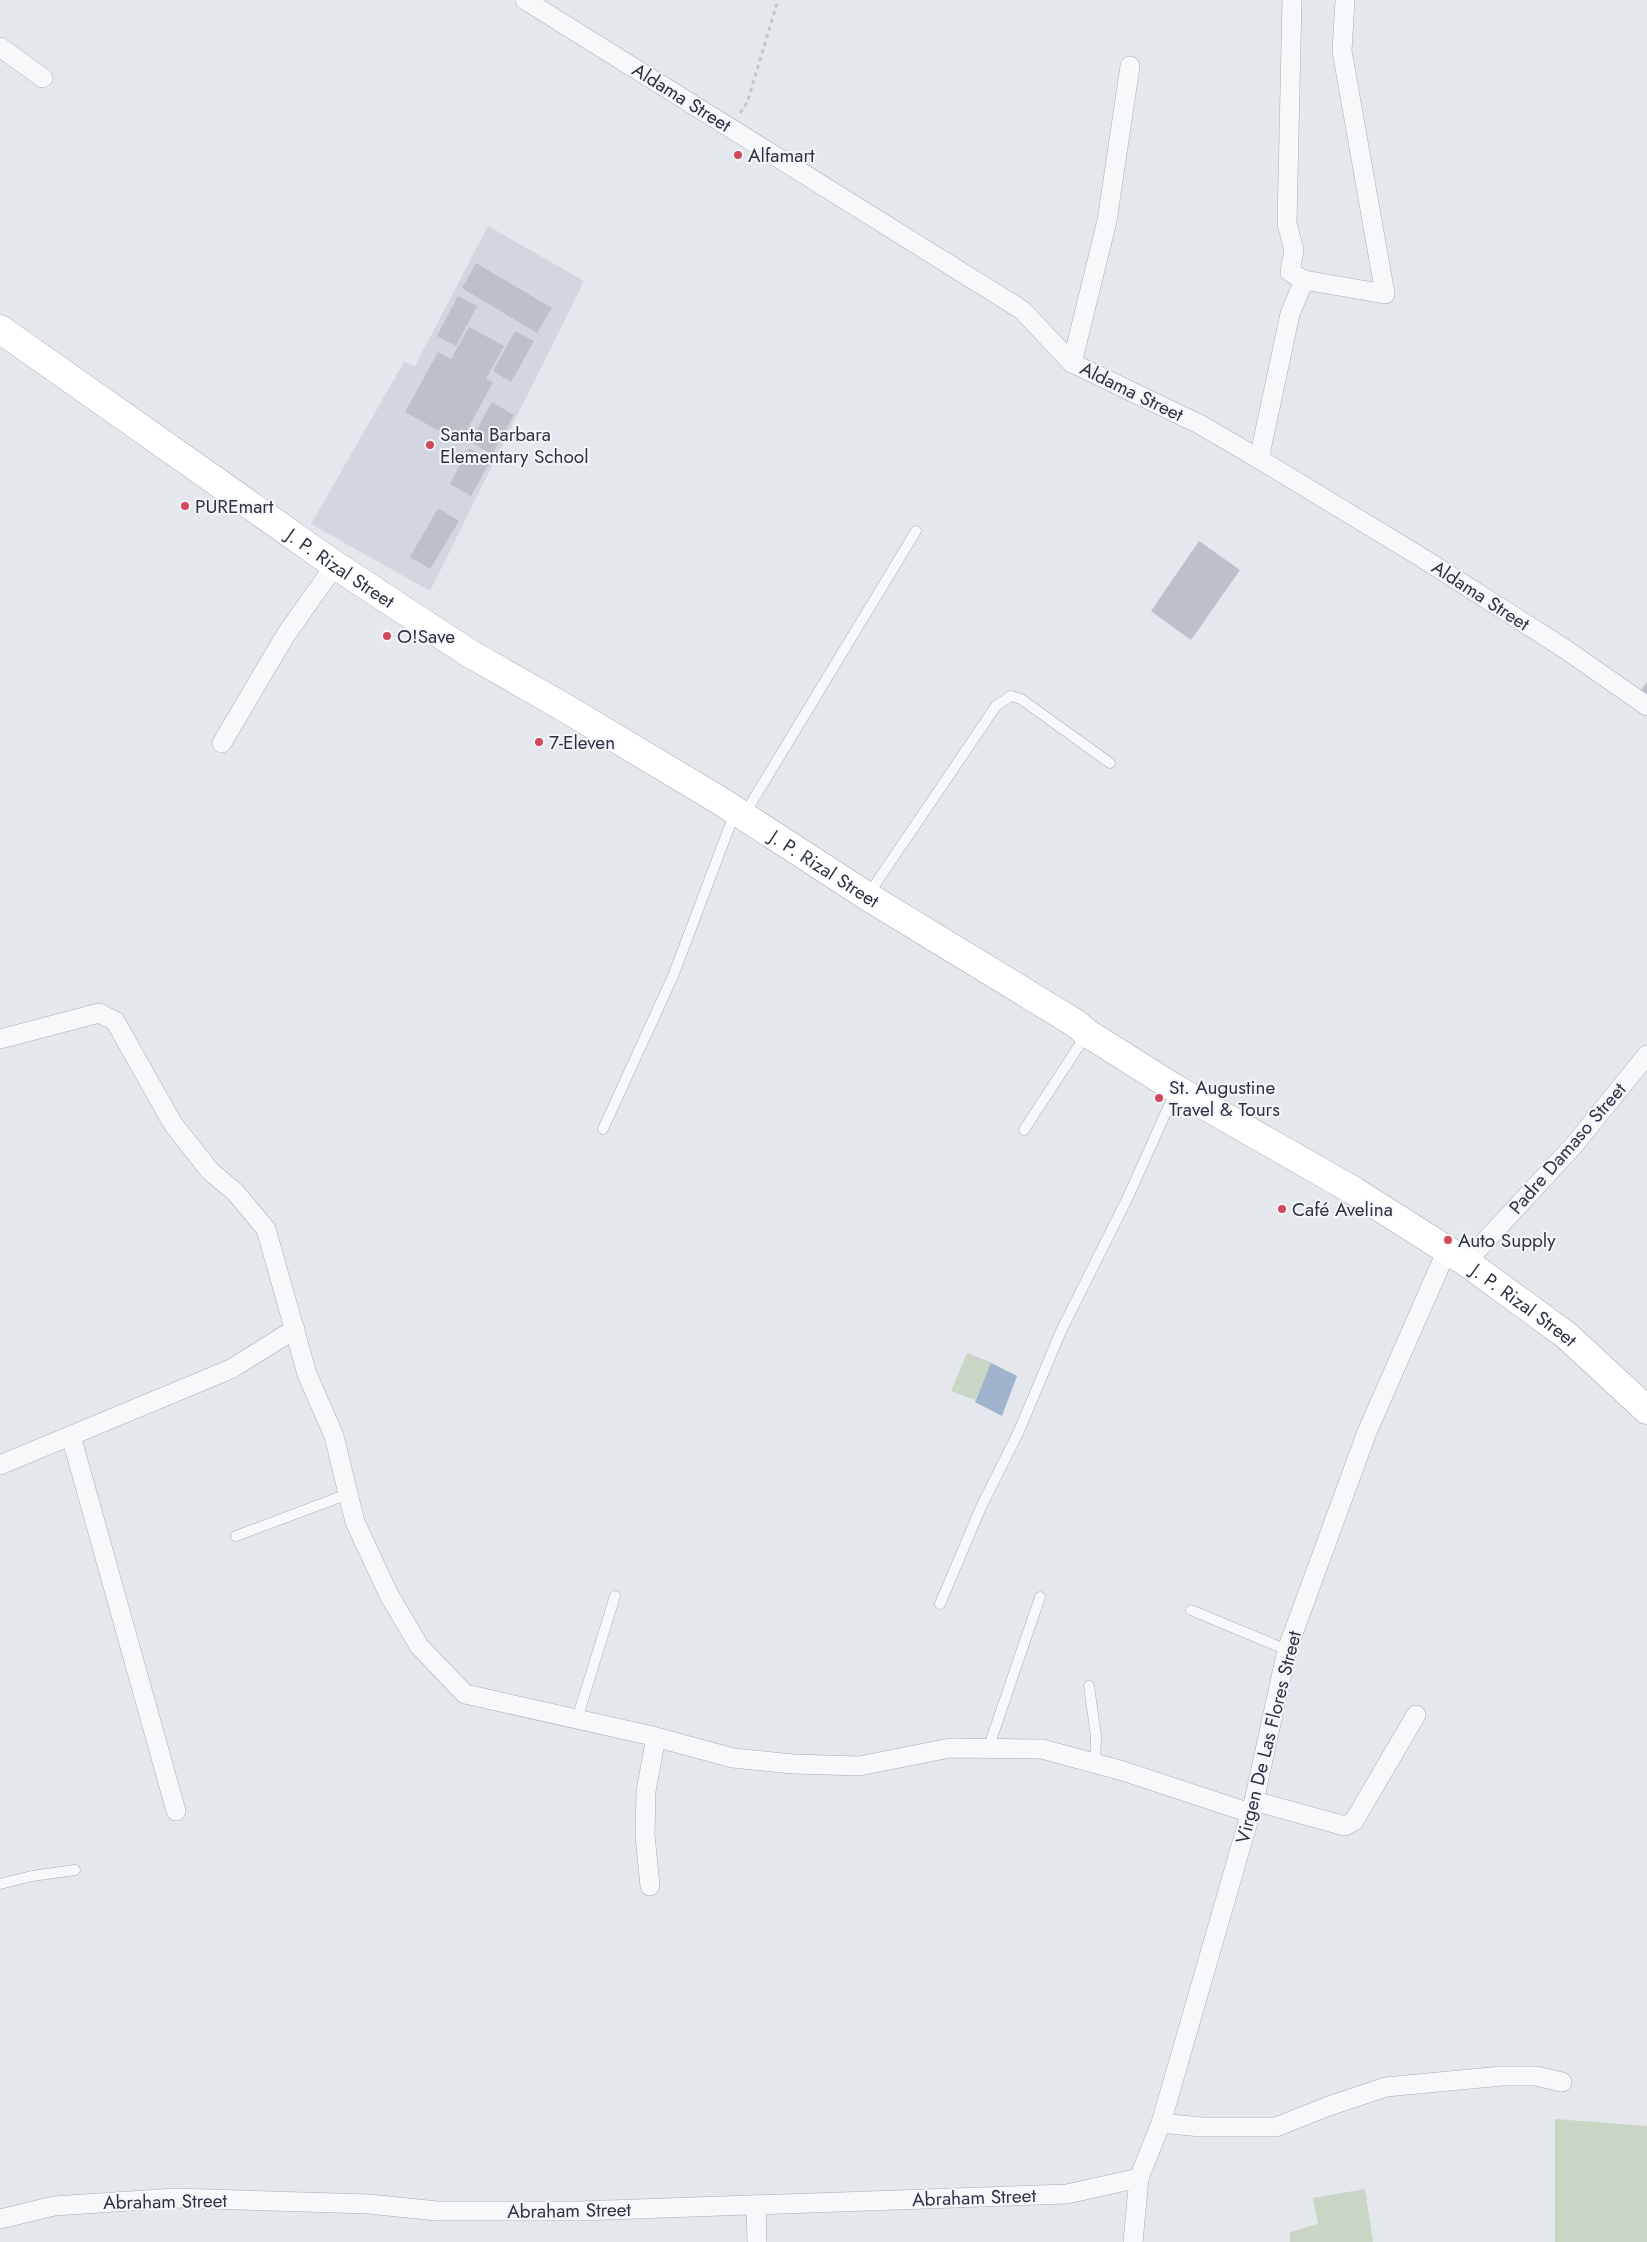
<svg xmlns="http://www.w3.org/2000/svg" width="1647" height="2242" font-family="Jost,sans-serif">
	<style>
		.built { fill: #d2d6de }
		.green { fill: #c9d6c5 }
		.water { fill: #9fb4cc }
		.building { fill: #bbc0ca }
		.lines { fill: none; stroke-linecap: round; stroke-linejoin: round }
		.lane-casing { stroke: #a9aeb7; stroke-width: 11 }
		.street-casing { stroke: #a9aeb7; stroke-width: 20 }
		.primary-casing { stroke: #a3abb8; stroke-width: 29 }
		.path { stroke: #c2c5cb; stroke-width: 3; stroke-dasharray: 4 4; stroke-linecap: butt }
		.lane { stroke: #f7f8fa; stroke-width: 10 }
		.street { stroke: #f7f8fa; stroke-width: 19 }
		.primary { stroke: #fff; stroke-width: 28 }
		.poi-dot { fill: #d1495b; stroke: #f4f6f9; stroke-width: 2 }
		.labels { text-anchor: middle; stroke-width: 4; stroke-linejoin: round; paint-order: stroke }
		.street-label { font-size: 19px; fill: #2b3445; stroke: #f4f6f9 }
		.poi-label { font-size: 19px; fill: #2b3445; stroke: #f4f6f9; text-anchor: start }
	</style>
	<rect width="100%" height="100%" fill="#e4e7ec"/>
	<!-- built -->
	<polygon class="built" points="488,226 584,281 430,591 311,524 404,362 415,366"/>
	<!-- green -->
	<g class="green">
		<polygon points="967,1353 992,1363 975,1400 951,1391"/>
		<polygon points="1555,2119 1647,2126 1647,2242 1555,2242"/>
		<polygon points="1365,2189 1373,2242 1290,2242 1290,2232 1318,2224 1313,2198"/>
	</g>
	<!-- water -->
	<polygon class="water" points="991,1363 1017,1376 1002,1416 975,1402"/>
	<!-- building -->
	<g class="building">
		<polygon points="476,263 552,308 537,333 462,288"/>
		<polygon points="458,296 477,306 456,346 437,336"/>
		<polygon points="469,327 504,346 486,379 493,382 460,443 405,412 438,352 451,359"/>
		<polygon points="515,331 534,341 511,382 493,371"/>
		<polygon points="492,402 514,415 492,454 470,442"/>
		<polygon points="469,448 491,460 471,496 450,484"/>
		<polygon points="438,508 459,521 430,569 410,557"/>
		<polygon points="1199,541 1240,570 1191,640 1151,611"/>
		<polygon points="1647,681 1647,697 1640,692"/>
	</g>
	<g class="lines">
		<defs>
			<g id="lane">
				<polyline points="744,815 916,531"/>
				<polyline points="868,895 996,706 1011,696 1021,699 1110,763"/>
				<polyline points="603,1129 673,976 735,812"/>
				<polyline points="1024,1130 1086,1035"/>
				<polyline points="236,1536 348,1494"/>
				<polyline points="940,1604 981,1507 1019,1431 1061,1331 1128,1197 1176,1090"/>
				<polyline points="1191,1610 1287,1650"/>
				<polyline points="1089,1686 1096,1736 1095,1764"/>
				<polyline points="577,1719 615,1596"/>
				<polyline points="988,1749 1040,1597"/>
				<polyline points="0,1884 32,1876 75,1870"/>
			</g>
			<g id="street">
				<polyline points="525,0 1022,310 1072,363 1201,425 1259,459 1424,559 1565,649 1647,706"/>
				<polyline points="0,47 43,78"/>
				<polyline points="1304,280 1385,294 1342,51 1345,0"/>
				<polyline points="1072,363 1107,221 1130,66"/>
				<polyline points="1259,459 1290,314 1304,280 1290,272 1294,250 1287,224 1292,0"/>
				<polyline points="222,743 285,636 335,565"/>
				<polyline points="0,1039 99,1013 115,1021 173,1124 210,1171 235,1192 266,1229 307,1374 334,1436 355,1522 389,1595 419,1646 465,1694 648,1735 733,1758 793,1764 859,1766 950,1748 1042,1749 1123,1771 1250,1813"/>
				<polyline points="1466,1262 1574,1145 1647,1055"/>
				<polyline points="71,1436 176,1811"/>
				<polyline points="0,1465 231,1369 295,1329"/>
				<polyline points="1254,1801 1345,1826 1354,1821 1416,1715"/>
				<polyline points="650,1886 645,1835 646,1791 656,1737"/>
				<polyline points="1161,2123 1201,2127 1276,2127 1329,2106 1386,2087 1502,2076 1536,2076 1562,2082"/>
				<polyline points="756,2205 757,2242"/>
				<polyline points="0,2219 54,2206 176,2198 369,2204 437,2211 580,2211 1067,2194 1139,2178"/>
				<polyline points="1133,2242 1139,2178 1161,2123 1254,1801 1287,1650 1367,1432 1447,1250"/>
			</g>
			<g id="primary">
				<path id="s1" d="M 0,329 L 335,565 L 469,653 L 560,705 L 719,800 L 867,896 L 1075,1023 L 1087,1033 L 1176,1089 L 1354,1191 L 1466,1262 L 1566,1335 L 1647,1410"/>
			</g>
		</defs>
		<!-- lane casing -->
		<use href="#lane" class="lane-casing"/>
		<!-- street casing -->
		<use href="#street" class="street-casing"/>
		<!-- primary casing -->
		<use href="#primary" class="primary-casing"/>
		<!-- path -->
		<polyline class="path" points="740,113 747,103 778,0"/>
		<!-- lane -->
		<use href="#lane" class="lane"/>
		<!-- street -->
		<use href="#street" class="street"/>
		<!-- primary -->
		<use href="#primary" class="primary"/>
	</g>
	<!-- markers -->
	<g class="poi-dot">
		<circle cx="738" cy="155" r="5"/>
		<circle cx="430" cy="445" r="5"/>
		<circle cx="185" cy="506" r="5"/>
		<circle cx="387" cy="636" r="5"/>
		<circle cx="539" cy="742" r="5"/>
		<circle cx="1159" cy="1098" r="5"/>
		<circle cx="1282" cy="1209" r="5"/>
		<circle cx="1448" cy="1240" r="5"/>
	</g>
	<g class="labels">
		<!-- street labels -->
		<g class="street-label">
			<text transform="translate(682 97) rotate(32)" y="7">Aldama Street</text>
			<text transform="translate(1132 391) rotate(26)" y="7">Aldama Street</text>
			<text dy="7" stroke="none"><textPath href="#s1" startOffset="416">J. P. Rizal Street</textPath></text>
			<text transform="translate(1481 595) rotate(33)" y="7">Aldama Street</text>
			<text dy="7" stroke="none"><textPath href="#s1" startOffset="986">J. P. Rizal Street</textPath></text>
			<text transform="translate(1567 1148) rotate(-49)" y="7">Padre Damaso Street</text>
			<text dy="7" stroke="none"><textPath href="#s1" startOffset="1811">J. P. Rizal Street</textPath></text>
			<text transform="translate(1268 1737) rotate(-76)" y="7">Virgen De Las Flores Street</text>
			<text transform="translate(974 2197) rotate(-2)" y="7">Abraham Street</text>
			<text transform="translate(165 2201) rotate(-1)" y="7">Abraham Street</text>
			<text transform="translate(569 2210) rotate(-1)" y="7">Abraham Street</text>
		</g>
		<!-- poi labels -->
		<g class="poi-label">
			<text x="748" y="162">Alfamart</text>
			<text x="440" y="441">Santa Barbara<tspan x="440" dy="22">Elementary School</tspan></text>
			<text x="195" y="513">PUREmart</text>
			<text x="397" y="643">O!Save</text>
			<text x="549" y="749">7-Eleven</text>
			<text x="1169" y="1094">St. Augustine<tspan x="1169" dy="22">Travel &amp; Tours</tspan></text>
			<text x="1292" y="1216">Café Avelina</text>
			<text x="1458" y="1247">Auto Supply</text>
		</g>
	</g>
</svg>
